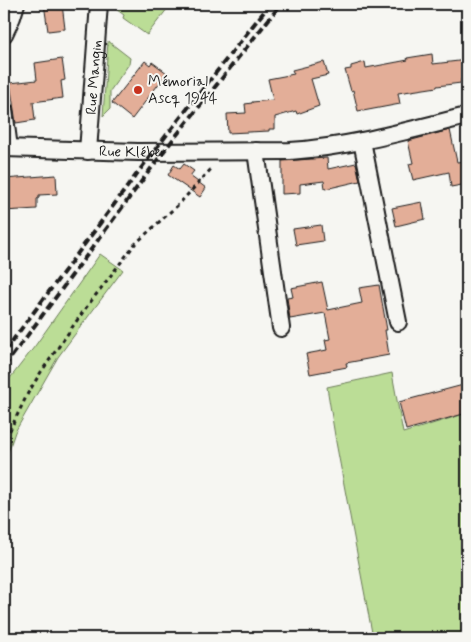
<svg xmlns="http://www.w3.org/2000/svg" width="471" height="642" font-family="Mynerve,sans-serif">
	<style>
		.green { fill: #bbdd96; stroke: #6c7c59 }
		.building { fill: #e3ae98; stroke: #1c1c1c }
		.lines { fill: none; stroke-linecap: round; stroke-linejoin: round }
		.minor-casing { stroke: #1c1c1c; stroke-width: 20 }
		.path { stroke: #1c1c1c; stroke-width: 3; stroke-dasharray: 4 4; stroke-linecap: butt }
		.minor { stroke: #f6f6f2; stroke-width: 16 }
		.rail { stroke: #1c1c1c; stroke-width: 4; stroke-dasharray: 8 4; stroke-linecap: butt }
		.poi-dot { fill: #c8321e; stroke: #f6f6f2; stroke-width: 2 }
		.labels { text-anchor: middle; stroke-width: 4; stroke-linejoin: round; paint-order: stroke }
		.street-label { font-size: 15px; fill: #1c1c1c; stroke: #f6f6f2 }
		.poi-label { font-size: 15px; fill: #1c1c1c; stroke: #f6f6f2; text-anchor: start }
	</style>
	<rect width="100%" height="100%" fill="#f6f6f2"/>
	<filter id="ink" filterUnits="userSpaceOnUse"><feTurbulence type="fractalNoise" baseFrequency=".02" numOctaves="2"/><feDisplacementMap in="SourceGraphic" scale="10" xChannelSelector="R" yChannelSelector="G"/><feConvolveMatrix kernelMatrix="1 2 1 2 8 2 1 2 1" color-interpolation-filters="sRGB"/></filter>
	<g filter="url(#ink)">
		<!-- green -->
		<g class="green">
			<polygon points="109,4 171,4 147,35 123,18 124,15"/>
			<polygon points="108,41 130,58 129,64 110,91 110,109 103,116"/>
			<polygon points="100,254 123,270 58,357 15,432 4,464 4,386 35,346"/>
			<polygon points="392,373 403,433 467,413 467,638 373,638 336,442 327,387"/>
		</g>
		<!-- building -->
		<g class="building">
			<polygon points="44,4 62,4 65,29 48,31"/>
			<polygon points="432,54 433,64 467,60 467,78 461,79 461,83 437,86 437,87 398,93 400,104 363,111 363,110 358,111 353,90 351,91 345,70 351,69 351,66 365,62 366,68 408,60 407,58"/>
			<polygon points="62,59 65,80 61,81 63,98 33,102 35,120 16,123 10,83 37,80 35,63"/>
			<polygon points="145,61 150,65 152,62 167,73 132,119 112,103"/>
			<polygon points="324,62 328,75 311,79 319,106 297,114 296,111 275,117 275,129 269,129 269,131 228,133 227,114 246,113 245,104 252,103 252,102 273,100 268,79 294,74 292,70"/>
			<polygon points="450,130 457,162 467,161 467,184 451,187 449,172 413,180 409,164 413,163 408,141"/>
			<polygon points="327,158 328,169 356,163 360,181 325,189 324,181 300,184 300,193 282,194 282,161"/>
			<polygon points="184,164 194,171 190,176 206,188 200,197 168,175 174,165 180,169"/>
			<polygon points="56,175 57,194 39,195 39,198 37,199 37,209 4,211 4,179"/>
			<polygon points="422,202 425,219 396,226 392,208"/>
			<polygon points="321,225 323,241 296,245 293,229"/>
			<polygon points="322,282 328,310 362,303 359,288 379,285 387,330 385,330 389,355 346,363 347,367 310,374 306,354 327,350 325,340 330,339 325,313 290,319 287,298 293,297 291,288"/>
			<polygon points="467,384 467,413 406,430 399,402"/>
		</g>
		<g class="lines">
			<defs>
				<g id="minor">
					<polyline points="4,34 12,17 16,4"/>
					<polyline points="4,110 9,148"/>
					<polyline points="362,141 398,322"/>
					<path id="s1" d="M 4,148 L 138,152 L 290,151 C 350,147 409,130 467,116"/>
					<path id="s2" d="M 88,151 L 99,4"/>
					<polyline points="256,151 281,328"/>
				</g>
			</defs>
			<!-- minor casing -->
			<use href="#minor" class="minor-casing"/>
			<!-- path -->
			<polyline class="path" points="4,446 10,430 28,393 41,372 85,309 135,244 179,204 213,167"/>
			<!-- minor -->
			<use href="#minor" class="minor"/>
			<!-- rail -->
			<g class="rail">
				<polyline points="4,352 154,151 270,4"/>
				<polyline points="4,367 164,151 281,4"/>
			</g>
		</g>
	</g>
	<!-- markers -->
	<circle class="poi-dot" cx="138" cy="90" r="5"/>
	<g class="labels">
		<!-- street labels -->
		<g class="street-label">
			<text dy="5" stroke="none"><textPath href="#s2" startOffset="74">Rue Mangin</textPath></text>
			<text dy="5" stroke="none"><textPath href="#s1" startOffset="129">Rue Kléber</textPath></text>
		</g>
		<!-- poi labels -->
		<g class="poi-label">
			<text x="148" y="86">Mémorial<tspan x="148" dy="17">Ascq 1944</tspan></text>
		</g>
	</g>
	<!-- margin -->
	<rect width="471" height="642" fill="none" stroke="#f6f6f2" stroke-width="20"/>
	<rect x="10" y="10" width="451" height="622" fill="none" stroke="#1c1c1c" stroke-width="2" filter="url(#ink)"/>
</svg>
